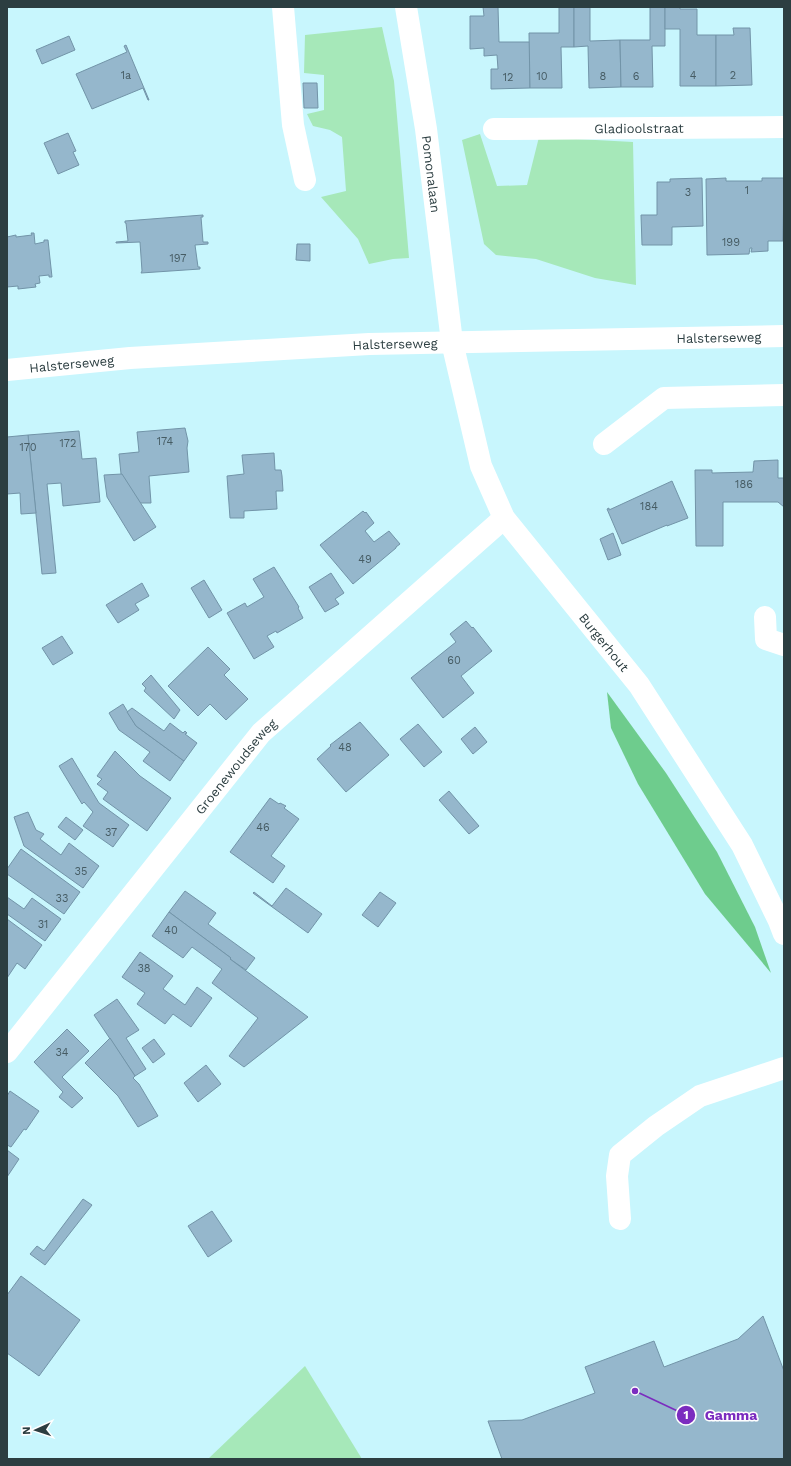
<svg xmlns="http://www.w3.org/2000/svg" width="791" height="1466" font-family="'Work Sans',sans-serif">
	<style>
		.green { fill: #a6e8b9 }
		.forest { fill: #6ecc8d }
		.building { fill: #95b7cc; stroke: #7294a8 }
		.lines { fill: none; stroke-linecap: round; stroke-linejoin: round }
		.minor { stroke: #fff; stroke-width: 22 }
		.labels { text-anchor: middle; stroke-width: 3; stroke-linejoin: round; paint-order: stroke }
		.number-label { font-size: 11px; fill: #465c64 }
		.street-label { font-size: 13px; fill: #2c3e41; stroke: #fff }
		.leader { fill: none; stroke: #7b2cbf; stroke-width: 1.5 }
		.callout-dot { fill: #7b2cbf; stroke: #fff; stroke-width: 1.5 }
		.mark-label { font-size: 12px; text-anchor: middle; font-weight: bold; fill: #fff }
		.callout-label { font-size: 14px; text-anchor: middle; font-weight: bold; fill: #7b2cbf; stroke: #fff; stroke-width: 3; stroke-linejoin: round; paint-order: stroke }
	</style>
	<rect width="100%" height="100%" fill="#c8f6fd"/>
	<!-- green -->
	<g class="green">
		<polygon points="382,27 394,81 409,258 393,259 369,264 358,239 321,197 346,191 342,137 330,130 313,126 307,114 324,110 324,75 304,73 305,35"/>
		<polygon points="480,134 497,186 527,185 539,137 633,142 636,285 595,278 536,259 496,255 484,244 462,140"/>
		<polygon points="305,1366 362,1459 208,1459"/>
	</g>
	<!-- forest -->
	<polygon class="forest" points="607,692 666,773 717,852 755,927 771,973 705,894 638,784 611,728"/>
	<!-- building -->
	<g class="building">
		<polygon points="483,7 498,7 499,42 530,42 530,88 491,89 491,69 498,69 497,55 484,56 484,48 470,49 470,16 484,16"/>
		<polygon points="559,7 574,7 574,47 561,47 562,88 530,88 529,33 559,33"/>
		<polygon points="574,7 590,7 590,41 620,40 621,87 589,88 588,46 574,47"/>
		<polygon points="650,7 665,7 665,46 652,46 653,87 621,87 620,40 650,40"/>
		<polygon points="665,7 680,7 680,9 697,9 697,35 716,35 716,86 680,86 680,29 665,29"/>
		<polygon points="733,28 750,28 752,85 716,86 716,35 734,35"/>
		<polygon points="69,36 75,50 42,64 36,50"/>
		<polygon points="126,45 149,100 148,100 143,88 92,109 76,74 127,52 124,46"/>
		<polygon points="303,83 317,83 318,108 304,108"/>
		<polygon points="68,133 76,151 73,152 79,165 58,174 44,143"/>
		<polygon points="702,178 703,226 672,227 672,245 642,245 641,215 657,215 657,182 670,182 670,179"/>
		<polygon points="726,178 726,181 762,181 762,178 784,178 783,241 768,241 768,251 751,252 752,248 750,248 749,254 707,255 706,179"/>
		<polygon points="203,215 203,217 201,217 203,242 208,242 208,244 195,245 198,267 200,267 200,269 141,273 142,271 140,242 116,243 116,242 128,241 126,223 125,223 125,221"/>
		<polygon points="31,233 34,233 35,244 44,242 44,240 48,240 52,277 49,277 49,275 39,276 40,283 35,284 36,287 18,289 18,286 7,287 7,235 7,237 16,235 16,237 32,235"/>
		<polygon points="297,244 310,244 310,261 296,260"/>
		<polygon points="185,428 188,441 187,448 189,472 149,476 151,503 140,503 121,474 119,454 139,452 137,432"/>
		<polygon points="79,431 82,459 96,458 100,502 63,506 61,483 47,484 56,573 42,574 28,435"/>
		<polygon points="28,435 36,513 21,514 20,493 7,494 7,437"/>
		<polygon points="274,453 275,470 281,470 282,476 283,491 276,491 277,509 244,511 244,518 230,518 227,476 244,474 242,455"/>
		<polygon points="778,460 778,478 784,478 784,507 778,502 723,502 723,546 696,546 695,470 712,470 712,473 753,472 754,461"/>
		<polygon points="122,474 156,527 134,541 107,497 104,475"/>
		<polygon points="672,481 688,518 667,526 667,525 622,544 607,509 609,508 609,510"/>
		<polygon points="363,511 365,513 366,512 374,523 365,531 374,542 389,531 400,544 396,547 396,548 353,584 320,545"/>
		<polygon points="613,533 621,555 608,560 600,539"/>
		<polygon points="274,567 299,607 298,608 303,618 277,633 276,631 267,636 274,647 254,659 227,613 245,603 247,607 264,597 253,579"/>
		<polygon points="331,573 344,593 335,599 339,604 325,612 309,587"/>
		<polygon points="204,580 222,610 209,618 191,588"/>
		<polygon points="142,583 149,596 135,604 139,610 118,623 106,605"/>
		<polygon points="466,621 472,628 473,627 492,651 461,676 474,693 443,718 411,678 456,642 450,634"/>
		<polygon points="62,636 73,653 53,665 42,648"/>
		<polygon points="208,647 230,669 224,675 248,699 226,720 210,704 198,716 168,686"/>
		<polygon points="151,675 180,710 174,719 144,691 146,688 142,684"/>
		<polygon points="123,704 136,726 184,761 170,781 143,761 150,752 119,730 109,713"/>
		<polygon points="132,708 164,731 170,723 183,733 185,731 187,733 185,734 197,743 184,761 136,726 127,712"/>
		<polygon points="360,722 389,755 346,792 317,759 331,746 330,745"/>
		<polygon points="418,724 442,752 424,767 400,739"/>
		<polygon points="475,727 487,742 473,754 461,739"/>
		<polygon points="115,751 140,776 171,798 147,831 103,799 108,792 97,784 102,779 97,776"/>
		<polygon points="72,758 99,803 129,825 113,847 83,826 93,812 84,802 82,804 59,766"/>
		<polygon points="449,791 479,826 469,834 439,800"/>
		<polygon points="270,798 279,804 280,803 286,806 284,808 299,819 271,856 285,866 273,883 230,852"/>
		<polygon points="28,812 36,830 44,834 40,839 61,855 69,843 99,866 83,888 24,846 14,817"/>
		<polygon points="66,817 83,830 75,840 58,827"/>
		<polygon points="21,849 80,892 64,914 7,874 7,869"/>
		<polygon points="286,888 322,914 308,933 253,893 254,892 272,906"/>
		<polygon points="185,891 216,913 208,924 255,958 246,970 230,959 231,958 169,912"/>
		<polygon points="380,892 396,903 378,927 362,915"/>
		<polygon points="7,897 24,909 32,898 61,919 45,941 7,914"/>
		<polygon points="169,912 231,958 230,959 308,1017 244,1067 229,1056 258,1018 212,983 222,969 192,947 183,958 152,936"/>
		<polygon points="7,919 42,945 25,969 17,963 7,978"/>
		<polygon points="140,952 173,976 163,989 185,1005 197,987 212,998 191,1027 173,1014 165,1024 137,1004 145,993 122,977"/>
		<polygon points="117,999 139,1030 126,1038 146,1069 135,1076 94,1015"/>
		<polygon points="67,1029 89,1051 62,1077 83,1098 72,1108 59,1097 63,1092 34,1062"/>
		<polygon points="110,1038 135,1076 133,1078 139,1084 158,1116 138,1127 118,1096 85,1063"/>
		<polygon points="154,1039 165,1054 153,1063 142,1048"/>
		<polygon points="206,1065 221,1084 198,1102 184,1083"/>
		<polygon points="10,1091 39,1111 26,1130 24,1129 11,1147 7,1145 7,1096"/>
		<polygon points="7,1150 19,1159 7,1177"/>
		<polygon points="83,1199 92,1205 45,1265 30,1254 37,1246 44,1251"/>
		<polygon points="212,1211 232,1241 208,1257 188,1226"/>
		<polygon points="21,1276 80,1320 39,1376 7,1353 7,1295"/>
		<polygon points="763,1316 784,1371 784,1459 502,1459 488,1421 522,1420 595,1393 585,1367 654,1341 664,1367 738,1339"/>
	</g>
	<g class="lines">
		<!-- minor -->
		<g class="minor">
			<polyline points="283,7 293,125 305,180"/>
			<path id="s1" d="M 406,7 L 426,129 L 452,342 L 481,466 L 504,518 L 639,685 L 742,845 L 779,921 L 784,934"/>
			<path id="s2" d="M 494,129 L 784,127"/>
			<path id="s3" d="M 7,370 L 130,358 L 369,344 L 784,336"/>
			<polyline points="604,444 664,398 784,395"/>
			<polyline points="765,617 766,639 784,645"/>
			<path id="s4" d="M 7,1052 L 261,733 L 504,518"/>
			<polyline points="620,1219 617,1176 620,1155 656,1126 700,1096 784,1068"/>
		</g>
	</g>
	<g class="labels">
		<!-- number labels -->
		<g class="number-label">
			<text x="126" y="79">1a</text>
			<text x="693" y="79">4</text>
			<text x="733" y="79">2</text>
			<text x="542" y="80">10</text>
			<text x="603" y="80">8</text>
			<text x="636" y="80">6</text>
			<text x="508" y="81">12</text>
			<text x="747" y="194">1</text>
			<text x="688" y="196">3</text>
			<text x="731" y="246">199</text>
			<text x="178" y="262">197</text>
			<text x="165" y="445">174</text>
			<text x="68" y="447">172</text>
			<text x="28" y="451">170</text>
			<text x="744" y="488">186</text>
			<text x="649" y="510">184</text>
			<text x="365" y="563">49</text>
			<text x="454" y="664">60</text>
			<text x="345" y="751">48</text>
			<text x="263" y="831">46</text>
			<text x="111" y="836">37</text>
			<text x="81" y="875">35</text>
			<text x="62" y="902">33</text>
			<text x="43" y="928">31</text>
			<text x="171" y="934">40</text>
			<text x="144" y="972">38</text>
			<text x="62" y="1056">34</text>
		</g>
		<!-- street labels -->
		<g class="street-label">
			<text dy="5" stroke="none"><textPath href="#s2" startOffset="145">Gladioolstraat</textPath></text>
			<text dy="5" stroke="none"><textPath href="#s1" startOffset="169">Pomonalaan</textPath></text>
			<text dy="5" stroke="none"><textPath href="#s3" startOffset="713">Halsterseweg</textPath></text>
			<text dy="5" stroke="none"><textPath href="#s3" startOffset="389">Halsterseweg</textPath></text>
			<text dy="5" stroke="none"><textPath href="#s3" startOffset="65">Halsterseweg</textPath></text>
			<text dy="5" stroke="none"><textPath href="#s1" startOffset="682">Burgerhout</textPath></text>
			<text dy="5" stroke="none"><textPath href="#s4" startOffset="366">Groenewoudseweg</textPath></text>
		</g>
	</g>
	<!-- callouts -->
	<path class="leader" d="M635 1391L686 1415"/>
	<g class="callout-dot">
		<circle cx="635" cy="1391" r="4"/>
		<circle cx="686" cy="1415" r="10"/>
	</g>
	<g class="mark-label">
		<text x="686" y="1419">1</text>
	</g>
	<g class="callout-label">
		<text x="731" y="1420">Gamma</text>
	</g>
	<!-- border -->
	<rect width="791" height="1466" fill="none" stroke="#2c3e41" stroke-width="16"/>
	<!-- north arrow -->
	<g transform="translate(36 1430) rotate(267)" stroke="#ffffff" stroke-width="3" paint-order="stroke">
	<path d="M0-3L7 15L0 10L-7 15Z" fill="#2c3e41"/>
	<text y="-6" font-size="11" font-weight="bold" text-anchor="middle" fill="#2c3e41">N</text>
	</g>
</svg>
